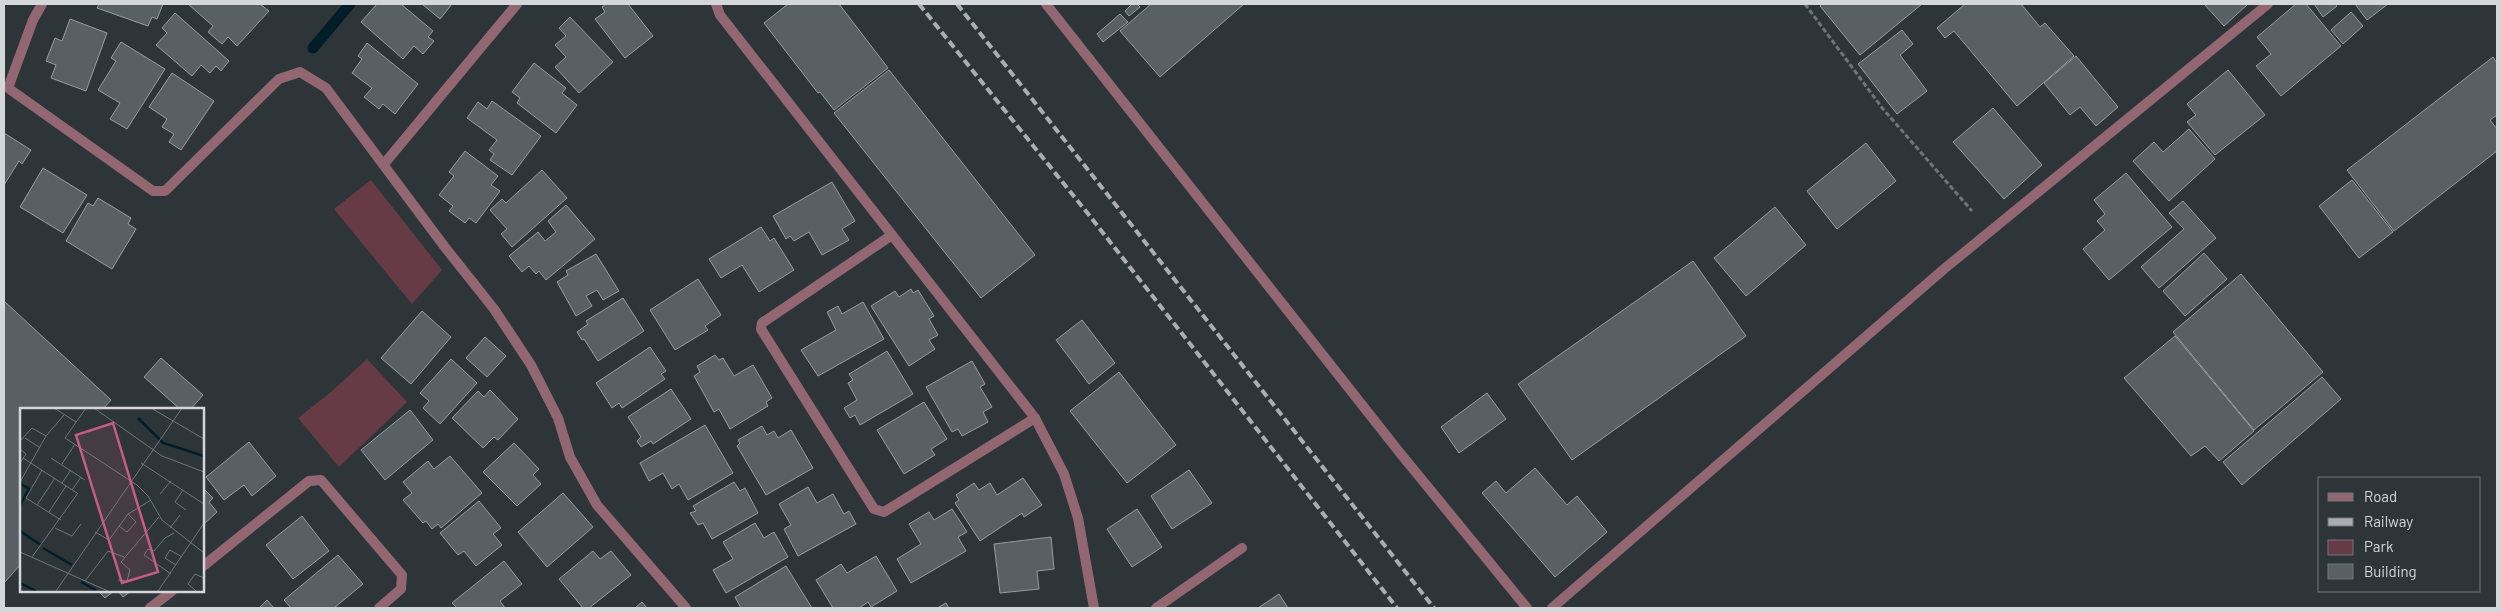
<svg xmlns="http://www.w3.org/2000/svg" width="2501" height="612" font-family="Barlow,sans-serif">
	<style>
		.green { fill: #663b45 }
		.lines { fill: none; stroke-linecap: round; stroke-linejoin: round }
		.stream { stroke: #011d28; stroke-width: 11 }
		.building { fill: #586064; stroke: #959ea2 }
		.path { stroke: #6f7578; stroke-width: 3; stroke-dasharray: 5 2.5; stroke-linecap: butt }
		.street { stroke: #936771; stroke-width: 10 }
		.rail { stroke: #aaaeb1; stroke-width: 4; stroke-dasharray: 8 4; stroke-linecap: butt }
		.inset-river { fill: none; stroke: #011d28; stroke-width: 2.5 }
		.inset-road { fill: none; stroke: #707679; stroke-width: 1 }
		.view { fill: #c85b87; fill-opacity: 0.15; stroke: #c85b87; stroke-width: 2.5 }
		.inset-edge { fill: none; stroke: #d3d7da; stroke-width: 2.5 }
	</style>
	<rect width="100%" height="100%" fill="#2e3538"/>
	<!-- green -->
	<g class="green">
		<polygon points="371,180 442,270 412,304 334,209"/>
		<polygon points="367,359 407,402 339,467 298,418 331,392"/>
	</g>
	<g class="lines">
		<!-- stream -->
		<polyline class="stream" points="313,48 350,4"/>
	</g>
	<!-- building -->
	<g class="building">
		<polygon points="99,4 163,4 157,19 152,17 148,26 97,8"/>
		<polygon points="188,4 260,4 269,11 237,46 228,37 222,44 208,32 213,26"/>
		<polygon points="377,4 401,4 433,31 428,37 434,41 423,54 414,46 403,59 361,22"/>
		<polygon points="422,4 452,4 440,19"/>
		<polygon points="606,4 628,4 653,36 625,58 595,19 605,12 602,7"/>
		<polygon points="788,4 839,4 888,68 834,110 820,92 818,93 764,23"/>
		<polygon points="1132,4 1137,4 1140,7 1129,16 1125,11"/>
		<polygon points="1151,4 1244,4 1160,77 1120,31"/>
		<polygon points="1822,4 1922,4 1860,55 1820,6"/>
		<polygon points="1965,4 2021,4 2040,27 2045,23 2074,56 2017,106 1954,31 1945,38 1937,28"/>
		<polygon points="2204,4 2248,4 2224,26"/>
		<polygon points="2296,4 2306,4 2341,46 2281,96 2256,66 2271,54 2257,37"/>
		<polygon points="2314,4 2335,4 2337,6 2323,17"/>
		<polygon points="2355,4 2388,4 2367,20"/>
		<polygon points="2351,12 2363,26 2343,44 2331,30"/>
		<polygon points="175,13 229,61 221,71 216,66 210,73 201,65 192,76 156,45 167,33 162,28"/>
		<polygon points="1120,14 1128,22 1103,42 1097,34"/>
		<polygon points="570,17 613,62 579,93 555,67 566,57 555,45 566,36 559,28"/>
		<polygon points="70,19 107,33 86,91 51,78 56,65 46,61 55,38 62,41"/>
		<polygon points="1902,30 1913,44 1900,55 1927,91 1897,114 1858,64"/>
		<polygon points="121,42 165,69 127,129 110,119 120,103 98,90 116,61 111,58"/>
		<polygon points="367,43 418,84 395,114 383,104 379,109 364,97 372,88 352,73 362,59 358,56"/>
		<polygon points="2076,56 2118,107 2096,126 2080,107 2070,115 2044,83"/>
		<polygon points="2493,57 2497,63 2497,115 2490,120 2497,129 2497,151 2394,231 2347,170"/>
		<polygon points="534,63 566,88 562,93 577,105 556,133 517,103 520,98 512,92"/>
		<polygon points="889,70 1035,255 981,298 834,113"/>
		<polygon points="2228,70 2265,115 2215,155 2187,122 2196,115 2187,104"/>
		<polygon points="172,73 214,101 181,150 169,142 174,134 162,127 167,119 149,107"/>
		<polygon points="492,101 541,136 512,175 490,160 494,154 489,150 497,140 467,118 478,102 487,109"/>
		<polygon points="1993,108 2042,165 2004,199 1953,142"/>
		<polygon points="2189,129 2215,159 2169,201 2133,161 2154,142 2163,152"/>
		<polygon points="4,133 31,150 22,164 19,161 4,185"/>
		<polygon points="1866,143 1896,181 1837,229 1807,191"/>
		<polygon points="465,151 498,176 491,185 500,191 476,223 469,218 465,223 449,211 453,206 439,195 454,176 449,172"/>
		<polygon points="43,168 87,195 63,233 20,207"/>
		<polygon points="542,170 567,198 512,247 501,234 507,229 490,210 502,199 506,203"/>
		<polygon points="2126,173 2172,227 2109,280 2083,249 2105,230 2097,221 2105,214 2094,200"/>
		<polygon points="2352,180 2393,232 2359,258 2319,206"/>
		<polygon points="832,182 855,221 842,229 849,240 822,255 809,232 794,241 790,236 786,239 773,216"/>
		<polygon points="98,198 131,218 128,224 136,229 112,269 66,241 88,203 93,206"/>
		<polygon points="2183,201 2216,238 2159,288 2141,267 2184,229 2169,213"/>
		<polygon points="566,205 595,239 546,280 539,271 536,274 529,266 522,272 509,256 538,232 545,241 556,232 548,221"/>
		<polygon points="1775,207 1806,245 1746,296 1714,258"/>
		<polygon points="761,227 770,241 774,238 794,270 759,292 742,265 721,278 709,259"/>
		<polygon points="2204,253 2227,279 2185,316 2163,291"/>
		<polygon points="596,254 619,291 603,300 597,290 586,296 592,306 576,316 557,282 568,275 566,271"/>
		<polygon points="1693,261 1746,336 1572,460 1518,384"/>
		<polygon points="2241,274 2323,372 2254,430 2173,332"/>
		<polygon points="698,279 721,315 705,326 708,330 675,350 650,310"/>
		<polygon points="911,289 913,293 918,290 934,316 929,319 938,335 929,340 935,349 909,366 871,306 895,291 899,297"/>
		<polygon points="623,298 644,331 598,361 584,339 582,340 577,332 588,324 586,321"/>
		<polygon points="4,301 111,400 102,410 21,410 21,564 4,583"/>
		<polygon points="863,302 884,339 818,376 801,350 836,330 827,312 838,306 842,314"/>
		<polygon points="422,311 451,337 411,384 381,358"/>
		<polygon points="1082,320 1115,363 1089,384 1056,340"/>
		<polygon points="2175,336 2254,431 2219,461 2205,446 2191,456 2124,378"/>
		<polygon points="485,337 506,356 487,377 466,358"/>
		<polygon points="650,347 666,371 661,374 665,379 622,408 619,403 612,408 596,383"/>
		<polygon points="887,351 913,394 860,425 855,415 850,418 844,408 857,400 848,383 853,380 849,374"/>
		<polygon points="715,355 719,360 723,358 734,376 753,365 772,398 766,402 768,406 730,429 719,409 714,412 694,376 700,372 697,366"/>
		<polygon points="161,358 203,395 190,410 181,410 144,377"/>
		<polygon points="451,359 477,383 440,424 423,408 429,401 420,393"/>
		<polygon points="972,361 985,384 980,387 992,407 983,412 988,422 962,436 958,429 952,432 926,387"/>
		<polygon points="1119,372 1176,445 1127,483 1070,411"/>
		<polygon points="2322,377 2341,399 2242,485 2223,462"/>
		<polygon points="671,389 691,419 653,444 651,441 641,447 637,441 641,437 628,417"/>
		<polygon points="490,390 518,419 498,440 494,437 483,448 452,418 478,391 484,397"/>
		<polygon points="1487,393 1506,419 1459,453 1441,427"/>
		<polygon points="924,402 947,439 931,449 935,455 904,474 877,430"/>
		<polygon points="410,410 433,440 385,480 361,450"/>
		<polygon points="705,425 733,473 688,500 679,484 672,489 663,473 649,481 640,463"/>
		<polygon points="762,426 767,435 774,431 778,438 791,430 813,468 766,495 737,446 740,443 738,440"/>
		<polygon points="249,442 276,476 252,496 244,485 224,500 206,477"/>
		<polygon points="514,443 539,469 533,475 541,484 517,506 483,472"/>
		<polygon points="450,456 482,493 441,528 438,524 432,529 426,521 423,523 403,500 412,493 403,482 428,461 434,469"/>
		<polygon points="1535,468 1567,505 1577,496 1607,532 1555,577 1482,493 1496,481 1506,493"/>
		<polygon points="1189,470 1212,503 1172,529 1151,496"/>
		<polygon points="1023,478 1042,505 1024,517 1022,513 980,541 955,503 959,500 956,495 974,483 979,490 990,483 997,495"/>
		<polygon points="734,482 740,491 745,488 758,513 712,539 703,523 698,525 690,513 696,511 693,506"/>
		<polygon points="202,487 213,498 209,502 217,512 202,526"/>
		<polygon points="808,487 817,503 833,494 844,514 849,511 856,524 798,556 784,529 791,525 779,504"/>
		<polygon points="563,493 593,527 547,567 518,532"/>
		<polygon points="479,501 501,528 493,534 502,545 476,566 464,551 458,555 440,533"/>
		<polygon points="952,509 967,532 958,537 966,551 911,583 897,559 921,544 909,524 929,512 934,520"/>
		<polygon points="1137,509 1162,547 1132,567 1107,529"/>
		<polygon points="302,516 329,551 293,579 266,545"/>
		<polygon points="755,523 764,538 774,532 788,557 726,593 713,570 733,559 723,542"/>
		<polygon points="1051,537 1054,569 1037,571 1039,589 1000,593 994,544"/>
		<polygon points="593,551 600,559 611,551 631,575 589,608 583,608 559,579"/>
		<polygon points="338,555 363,584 334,608 291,608 284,600"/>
		<polygon points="876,556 897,591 871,607 868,602 859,608 833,608 816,580 841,564 847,573"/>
		<polygon points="504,561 522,584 500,601 505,608 457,608 452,603"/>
		<polygon points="786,566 812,608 741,608 735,597"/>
		<polygon points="98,591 114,591 105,598"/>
		<polygon points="118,591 131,591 123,597"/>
		<polygon points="1279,594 1288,608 1258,608"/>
		<polygon points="267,600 274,608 259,608"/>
		<polygon points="642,602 647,608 635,608"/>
		<polygon points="946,603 949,608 937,608"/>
	</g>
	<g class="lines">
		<!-- path -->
		<polyline class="path" points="1805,4 1883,109 1972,211"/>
		<!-- street -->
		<g class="street">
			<polyline points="42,4 33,20 8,88 153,191 165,191 279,79 300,72 326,88 444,246 494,309 531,365 558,418 570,457 597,505 686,608"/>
			<polyline points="716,4 720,15 1035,418 1064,474 1078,518 1094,608"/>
			<polyline points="1046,4 1400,453 1527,608"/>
			<polyline points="384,164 517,4"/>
			<polyline points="892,235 762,323 761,329 874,509 884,512 1035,418"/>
			<polyline points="202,567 309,481 321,480 402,575 401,589 379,608"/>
			<polyline points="150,608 172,591"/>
			<polyline points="1156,608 1242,548"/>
			<polyline points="1552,608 1944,269 2268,4"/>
		</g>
		<!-- rail -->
		<g class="rail">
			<polyline points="919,4 1089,215 1397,608"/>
			<polyline points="957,4 1434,608"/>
		</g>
	</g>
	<!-- overview -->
	<g transform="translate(20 408)">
		<rect width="184" height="184" fill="#2e3538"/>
		<path class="inset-river" d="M 118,10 L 143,35 L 184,48M 0,97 L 9,81 L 1,76M 0,123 L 21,137M 23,140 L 52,157M 61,174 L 76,182M 0,175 L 16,183"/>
		<path class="inset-road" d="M 34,0 L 56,14M 66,0 L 45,30 L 117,77 L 128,88 L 142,112 L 184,145M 74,0 L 142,48 L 184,64M 131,0 L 184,31M 5,30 L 19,39M 0,33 L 12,20 L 26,28M 0,41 L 6,46 L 0,55M 3,50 L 57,85M 31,50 L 65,72M 121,55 L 184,96M 42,56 L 55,36M 22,62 L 6,90 L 41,112M 0,74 L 26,28 L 44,7M 42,75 L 51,62M 52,82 L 61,69M 163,82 L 155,94 L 166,102M 140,86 L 151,73M 17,97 L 35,70M 29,104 L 46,78M 99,118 L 107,124 L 116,114 L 108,106M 35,120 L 52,128 L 61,116M 150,120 L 160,107M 75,124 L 89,132 L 108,106 L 131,92M 0,144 L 88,183M 12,149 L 58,85M 156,157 L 145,150 L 150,142 L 162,149M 151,166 L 124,147 L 128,141 L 134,143 L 145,130 L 154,125M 98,172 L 107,173 L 110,162 L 101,154 L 139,109M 65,173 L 88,143 L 104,149M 36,183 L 162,0M 138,183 L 184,115M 176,183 L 168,176 L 175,166 L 184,170"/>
		<path class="view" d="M 93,15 L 138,164 L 102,175 L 56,27 Z"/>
		<rect width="184" height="184" class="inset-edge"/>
	</g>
	<!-- border -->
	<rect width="2501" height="612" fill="none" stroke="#d3d7da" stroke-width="10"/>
	<!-- legend -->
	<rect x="2318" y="477" width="162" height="115" fill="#2e3538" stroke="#707679"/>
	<rect x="2328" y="493" width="25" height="8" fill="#936771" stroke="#707679"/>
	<text x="2364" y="502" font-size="15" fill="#d3d7da">Road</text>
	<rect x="2328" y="518" width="25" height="8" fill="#aaaeb1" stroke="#707679"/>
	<text x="2364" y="527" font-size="15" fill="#d3d7da">Railway</text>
	<rect x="2328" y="540" width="25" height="15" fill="#663b45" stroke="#707679"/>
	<text x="2364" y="552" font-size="15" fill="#d3d7da">Park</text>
	<rect x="2328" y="564" width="25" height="15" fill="#586064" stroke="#707679"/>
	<text x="2364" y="577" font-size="15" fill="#d3d7da">Building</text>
</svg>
